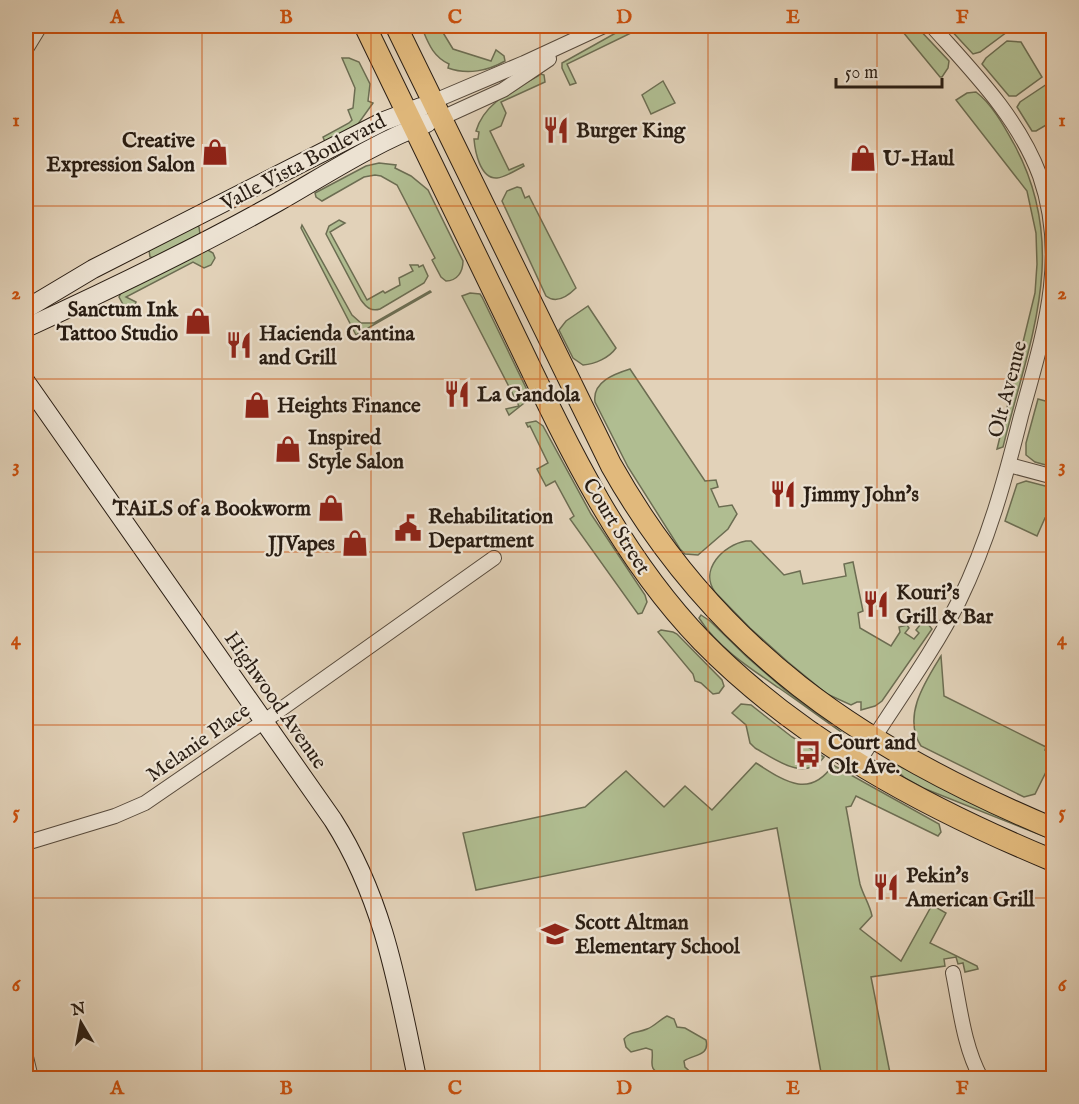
<svg xmlns="http://www.w3.org/2000/svg" width="1079" height="1104" font-family="'IM FELL English',serif">
	<style>
		.green { fill: #b0bd91; stroke: #6c6d52; stroke-width: 1.5 }
		.lines { fill: none; stroke-linecap: round; stroke-linejoin: round }
		.street-casing { stroke: #574a3c; stroke-width: 16 }
		.secondary-casing { stroke: #291d13; stroke-width: 20 }
		.primary-casing { stroke: #291d13; stroke-width: 23 }
		.street { stroke: #ece2d2; stroke-width: 14 }
		.secondary { stroke: #ece2d2; stroke-width: 18 }
		.primary { stroke: #e1b97c; stroke-width: 21 }
		.grid { fill: none; stroke: #cb500d; stroke-width: 1.5; stroke-opacity: 0.55 }
		.labels { text-anchor: middle; stroke-width: 4.5; stroke-linejoin: round; paint-order: stroke }
		.poi-label { font-size: 21px; font-weight: bold; fill: #291d13; stroke: #ece2d2; text-anchor: start }
		.street-label { font-size: 21px; fill: #291d13; stroke: #ece2d2 }
		.neatline { fill: none; stroke: #cb500d; stroke-width: 2 }
		.grid-label { font-size: 20px; text-anchor: middle; font-weight: bold; fill: #cb500d }
	</style>
	<rect width="100%" height="100%" fill="#e2d2b9"/>
	<filter id="stains"><feTurbulence type="fractalNoise" baseFrequency=".00333" numOctaves="4"/><feColorMatrix values="0 0 0 0 .2 0 0 0 0 .09 0 0 0 0 .02 0 0 0 .5 -.17"/></filter>
	<radialGradient id="worn" r=".72"><stop offset=".6" stop-color="#630" stop-opacity="0"/><stop offset="1" stop-color="#630" stop-opacity=".3"/></radialGradient>
	<!-- green -->
	<g class="green">
		<path d="M 421,26 L 439,26 L 453,49 L 491,61 L 496,50 L 504,56 L 505,61 C 488,71 467,75 448,68 L 449,64 C 432,56 428,42 421,26 Z"/>
		<polygon points="898,26 916,26 949,61 948,68 942,77 940,77"/>
		<polygon points="947,26 1015,26 980,52 973,54"/>
		<polygon points="621,30 625,30 631,33 567,64 576,83 570,85 562,68 562,63"/>
		<polygon points="1007,41 1021,42 1042,77 1016,96 1009,96 982,64 986,58"/>
		<polygon points="342,58 349,58 359,62 370,84 368,101 373,103 358,124 325,142 323,137 349,123 352,120 348,110 353,108 355,88"/>
		<path d="M 541,74 L 544,75 L 545,82 L 501,102 L 506,113 L 501,126 L 490,131 L 509,170 L 523,164 L 524,166 C 516,170 506,177 497,178 C 480,179 475,151 474,139 L 478,139 L 479,132 L 476,131 C 485,101 516,89 541,74 Z"/>
		<polygon points="663,81 675,103 651,114 642,95"/>
		<polygon points="1050,82 1053,88 1053,121 1036,131 1032,131 1017,107 1020,102"/>
		<path d="M 976,92 C 992,104 1004,126 1014,144 C 1071,249 1029,341 1003,447 L 997,449 L 1035,293 L 1037,264 L 1036,233 L 1027,191 L 956,100 L 967,93 Z"/>
		<path d="M 379,163 L 396,165 L 395,168 L 411,176 L 428,190 L 463,261 C 463,272 457,281 446,281 L 441,277 L 432,260 L 435,258 L 397,185 L 381,176 L 375,175 L 364,177 L 322,201 L 316,197 L 315,193 L 366,166 Z"/>
		<path d="M 517,187 L 521,188 L 525,198 L 529,196 L 576,288 C 568,296 556,304 546,296 L 502,201 L 507,191 Z"/>
		<path d="M 339,220 L 345,223 L 330,232 L 367,300 L 383,291 L 385,293 L 400,285 L 399,278 L 413,271 L 410,265 L 418,265 L 419,267 L 423,265 L 428,276 L 424,283 L 380,309 C 371,312 366,307 361,300 L 326,234 L 329,226 Z"/>
		<polygon points="196,225 199,227 200,234 154,258 150,257 149,250"/>
		<polygon points="302,225 352,315 361,323 374,323 430,291 431,292 356,335 301,228"/>
		<polygon points="206,249 213,253 215,258 211,265 204,268 193,262 126,297 136,302 135,307 125,308 119,297 122,291"/>
		<polygon points="470,293 480,294 482,297 528,392 528,400 509,415 506,409 519,406 462,296"/>
		<path d="M 588,306 L 616,348 C 609,358 595,364 583,365 L 573,358 L 559,330 L 566,321 Z"/>
		<path d="M 630,369 L 705,481 L 716,480 L 718,487 L 711,489 L 719,507 L 732,505 L 737,514 L 728,529 L 698,555 L 685,554 L 680,549 L 628,467 L 595,402 C 592,382 614,374 630,369 Z"/>
		<polygon points="1038,399 1053,403 1053,467 1035,462 1026,455 1026,443"/>
		<polygon points="536,421 543,426 591,514 645,595 647,602 642,613 638,614 570,519 574,516 555,481 546,486 537,469 548,463 530,426 528,427 526,423"/>
		<polygon points="1026,481 1053,488 1053,522 1045,518 1037,536 1005,521 1017,484"/>
		<path d="M 746,541 L 751,541 L 784,575 L 800,571 L 803,584 L 846,576 L 844,564 L 853,562 L 863,611 L 858,613 L 860,628 L 891,646 L 900,632 L 899,627 L 907,625 L 909,628 L 905,633 L 914,639 L 919,633 L 916,630 L 920,625 L 928,624 L 932,629 L 882,701 L 875,706 L 861,710 L 861,702 L 857,702 L 851,705 L 827,694 L 788,662 L 750,628 L 715,592 C 699,570 723,545 746,541 Z"/>
		<path d="M 701,615 L 710,621 L 747,657 L 785,690 L 844,734 C 822,719 801,703 779,688 C 751,669 717,647 699,618 Z"/>
		<polygon points="661,630 673,632 677,634 722,680 724,686 719,693 713,694 701,683 695,681 693,674 658,632"/>
		<path d="M 941,656 L 944,696 L 1046,747 L 1045,750 L 1053,754 L 1053,758 L 1035,794 L 1024,797 L 921,746 C 902,716 925,682 941,656 Z"/>
		<path d="M 741,704 L 751,705 L 792,737 L 824,757 C 805,783 775,759 755,748 L 750,743 L 746,725 L 732,713 Z"/>
		<path d="M 756,763 C 783,780 809,800 833,765 L 939,824 L 941,832 L 938,836 L 856,796 L 851,806 L 846,807 C 851,833 855,859 860,884 C 863,895 870,905 872,916 L 860,929 L 901,961 L 932,905 L 946,913 L 930,943 L 977,966 L 978,969 L 965,972 L 963,963 L 958,964 L 956,957 L 944,959 L 945,966 L 871,977 L 891,1078 L 822,1078 L 777,828 L 476,890 L 463,833 L 585,807 L 626,771 L 664,807 L 685,786 L 712,810 Z"/>
		<polygon points="897,764 966,799 1053,839 1053,840 923,788 905,778 894,768"/>
		<path d="M 667,1016 L 674,1019 L 677,1027 L 685,1028 L 706,1040 C 710,1057 693,1054 684,1061 L 685,1067 L 697,1078 L 665,1078 L 664,1075 C 646,1069 654,1063 652,1050 L 646,1048 L 631,1052 L 626,1047 L 624,1039 C 630,1031 638,1033 647,1029 C 655,1026 659,1020 667,1016 Z"/>
	</g>
	<g class="lines">
		<defs>
			<g id="street">
				<polyline points="26,49 40,26"/>
				<polyline points="425,105 524,63 604,26"/>
				<polyline points="435,121 503,90 549,59"/>
				<polyline points="1009,465 1054,477"/>
				<path d="M 858,763 C 891,709 930,658 959,601 C 988,542 1005,480 1021,416 C 1043,336 1069,259 1040,176 C 1018,117 973,72 932,26"/>
				<polyline points="26,843 115,816 145,803 263,722 494,558"/>
				<path d="M 953,973 C 960,1008 964,1047 981,1078"/>
				<polyline points="26,1057 31,1078"/>
			</g>
			<g id="secondary">
				<polyline points="26,309 93,269 384,121 421,107"/>
				<path d="M 26,328 C 111,289 196,248 278,202 C 327,174 374,143 427,123"/>
				<path d="M 26,382 L 333,820 C 384,900 398,987 417,1078"/>
			</g>
			<g id="primary">
				<path d="M 365,26 C 411,122 459,218 505,315 C 560,429 613,549 702,641 C 800,741 926,808 1054,861"/>
				<path d="M 396,26 L 611,465 C 715,650 861,748 1054,829"/>
			</g>
		</defs>
		<!-- street casing -->
		<use href="#street" class="street-casing"/>
		<!-- secondary casing -->
		<use href="#secondary" class="secondary-casing"/>
		<!-- primary casing -->
		<use href="#primary" class="primary-casing"/>
		<!-- street -->
		<use href="#street" class="street"/>
		<!-- secondary -->
		<use href="#secondary" class="secondary"/>
		<!-- primary -->
		<use href="#primary" class="primary"/>
	</g>
	<!-- grid -->
	<path class="grid" d="M 202,26 L 202,1078M 371,26 L 371,1078M 540,26 L 540,1078M 708,26 L 708,1078M 877,26 L 877,1078M 26,206 L 1054,206M 26,379 L 1054,379M 26,552 L 1054,552M 26,725 L 1054,725M 26,898 L 1054,898"/>
	<!-- icons -->
	<defs>
		<symbol id="restaurant-bare" viewBox="-9 -9 18 18"><path d="M-5-6h1v4h1v-4h1v4h1v-4h1v5L-1.5 .5V6h-2V.5L-5-1ZM5-6V6H3V1.5H1.5Q1.5-4 5-6Z" fill="#8f2418" stroke="#ece2d2" stroke-width="2.5" paint-order="stroke"/></symbol>
		<symbol id="shop-bare" viewBox="-9 -9 18 18"><path d="M-5-2.5h2.3a2.7 3.5 0 0 1 5.4 0H5L5.5 6h-11ZM-1.5-2.5h3a1.5 2.3 0 0 0-3 0Z" fill="#8f2418" stroke="#ece2d2" stroke-width="2.5" paint-order="stroke"/></symbol>
		<symbol id="civic-bare" viewBox="-9 -9 18 18"><path d="M-.6-6.5H3V-4.5H.6V-3L4-1V1h2V6H-6V1h2V-1L-.6-3ZM-1.2 2.5V6h2.4V2.5Z" fill="#8f2418" stroke="#ece2d2" stroke-width="2.5" paint-order="stroke"/></symbol>
		<symbol id="bus-bare" viewBox="-9 -9 18 18"><path d="M-5-6H5V4H4V6H2V4H-2V6H-4V4H-5ZM-3.5-4V0h7V-4ZM-3.5 1.2v1.5H-2V1.2ZM2 1.2v1.5H3.5V1.2Z" fill="#8f2418" stroke="#ece2d2" stroke-width="2.5" paint-order="stroke"/></symbol>
		<symbol id="school-bare" viewBox="-9 -9 18 18"><path d="M0-5L7-2L0 1L-7-2ZM-4 1L0 2.5L4 1V4Q0 6-4 4Z" fill="#8f2418" stroke="#ece2d2" stroke-width="2.5" paint-order="stroke"/></symbol>
	</defs>
	<g fill-rule="evenodd">
		<use href="#restaurant-bare" x="537" y="111" width="38" height="38"/>
		<use href="#shop-bare" x="196" y="133" width="38" height="38"/>
		<use href="#shop-bare" x="844" y="139" width="38" height="38"/>
		<use href="#shop-bare" x="179" y="302" width="38" height="38"/>
		<use href="#restaurant-bare" x="220" y="326" width="38" height="38"/>
		<use href="#restaurant-bare" x="438" y="375" width="38" height="38"/>
		<use href="#shop-bare" x="238" y="386" width="38" height="38"/>
		<use href="#shop-bare" x="269" y="430" width="38" height="38"/>
		<use href="#restaurant-bare" x="764" y="475" width="38" height="38"/>
		<use href="#shop-bare" x="312" y="489" width="38" height="38"/>
		<use href="#civic-bare" x="389" y="509" width="38" height="38"/>
		<use href="#shop-bare" x="336" y="524" width="38" height="38"/>
		<use href="#restaurant-bare" x="857" y="585" width="38" height="38"/>
		<use href="#bus-bare" x="789" y="735" width="38" height="38"/>
		<use href="#restaurant-bare" x="867" y="868" width="38" height="38"/>
		<use href="#school-bare" x="536" y="915" width="38" height="38"/>
	</g>
	<g class="labels">
		<!-- poi labels -->
		<g class="poi-label">
			<text x="576" y="137">Burger King</text>
			<text x="195" y="147" text-anchor="end">Creative<tspan x="195" dy="24">Expression Salon</tspan></text>
			<text x="883" y="165">U-Haul</text>
			<text x="178" y="316" text-anchor="end">Sanctum Ink<tspan x="178" dy="24">Tattoo Studio</tspan></text>
			<text x="259" y="340">Hacienda Cantina<tspan x="259" dy="24">and Grill</tspan></text>
			<text x="477" y="401">La Gandola</text>
			<text x="277" y="412">Heights Finance</text>
			<text x="308" y="444">Inspired<tspan x="308" dy="24">Style Salon</tspan></text>
			<text x="803" y="501">Jimmy John's</text>
			<text x="311" y="515" text-anchor="end">TAiLS of a Bookworm</text>
			<text x="428" y="523">Rehabilitation<tspan x="428" dy="24">Department</tspan></text>
			<text x="335" y="550" text-anchor="end">JJVapes</text>
			<text x="896" y="599">Kouri's<tspan x="896" dy="24">Grill &amp; Bar</tspan></text>
			<text x="828" y="749">Court and<tspan x="828" dy="24">Olt Ave.</tspan></text>
			<text x="906" y="882">Pekin's<tspan x="906" dy="24">American Grill</tspan></text>
			<text x="575" y="929">Scott Altman<tspan x="575" dy="24">Elementary School</tspan></text>
		</g>
		<!-- street labels -->
		<g class="street-label">
			<text transform="translate(303 162) rotate(-28)" y="7">Valle Vista Boulevard</text>
			<text transform="translate(1007 389) rotate(-75)" y="7">Olt Avenue</text>
			<text transform="translate(617 526) rotate(58)" y="7">Court Street</text>
			<text transform="translate(276 700) rotate(55)" y="7">Highwood Avenue</text>
			<text transform="translate(198 742) rotate(-35)" y="7">Melanie Place</text>
		</g>
	</g>
	<!-- margin -->
	<rect width="1079" height="1104" fill="none" stroke="#e2d2b9" stroke-width="66"/>
	<!-- north arrow -->
	<g transform="translate(81 1023) rotate(350)" stroke="#ece2d2" stroke-width="4.5" paint-order="stroke">
	<path d="M0-4.5L10 22L0 15L-10 22Z" fill="#291d13"/>
	<text y="-9" font-size="16" font-weight="bold" text-anchor="middle" fill="#291d13">N</text>
	</g>
	<!-- scale -->
	<path d="M836 78v9h106v-9" fill="none" stroke="#291d13" stroke-width="3"/>
	<text x="845" y="78" font-size="18" fill="#291d13" stroke="#ece2d2" stroke-width="4.5" paint-order="stroke">50 m</text>
	<rect x="33" y="33" width="1013" height="1038" class="neatline"/>
	<g class="grid-label">
		<text x="117" y="23">A</text>
		<text x="286" y="23">B</text>
		<text x="455" y="23">C</text>
		<text x="624" y="23">D</text>
		<text x="793" y="23">E</text>
		<text x="962" y="23">F</text>
		<text x="16" y="126">1</text>
		<text x="1062" y="126">1</text>
		<text x="16" y="299">2</text>
		<text x="1062" y="299">2</text>
		<text x="16" y="472">3</text>
		<text x="1062" y="472">3</text>
		<text x="16" y="645">4</text>
		<text x="1062" y="645">4</text>
		<text x="16" y="818">5</text>
		<text x="1062" y="818">5</text>
		<text x="16" y="991">6</text>
		<text x="1062" y="991">6</text>
		<text x="117" y="1094">A</text>
		<text x="286" y="1094">B</text>
		<text x="455" y="1094">C</text>
		<text x="624" y="1094">D</text>
		<text x="793" y="1094">E</text>
		<text x="962" y="1094">F</text>
	</g>
	<rect width="100%" height="100%" filter="url(#stains)"/>
	<rect width="100%" height="100%" fill="url(#worn)"/>
</svg>
